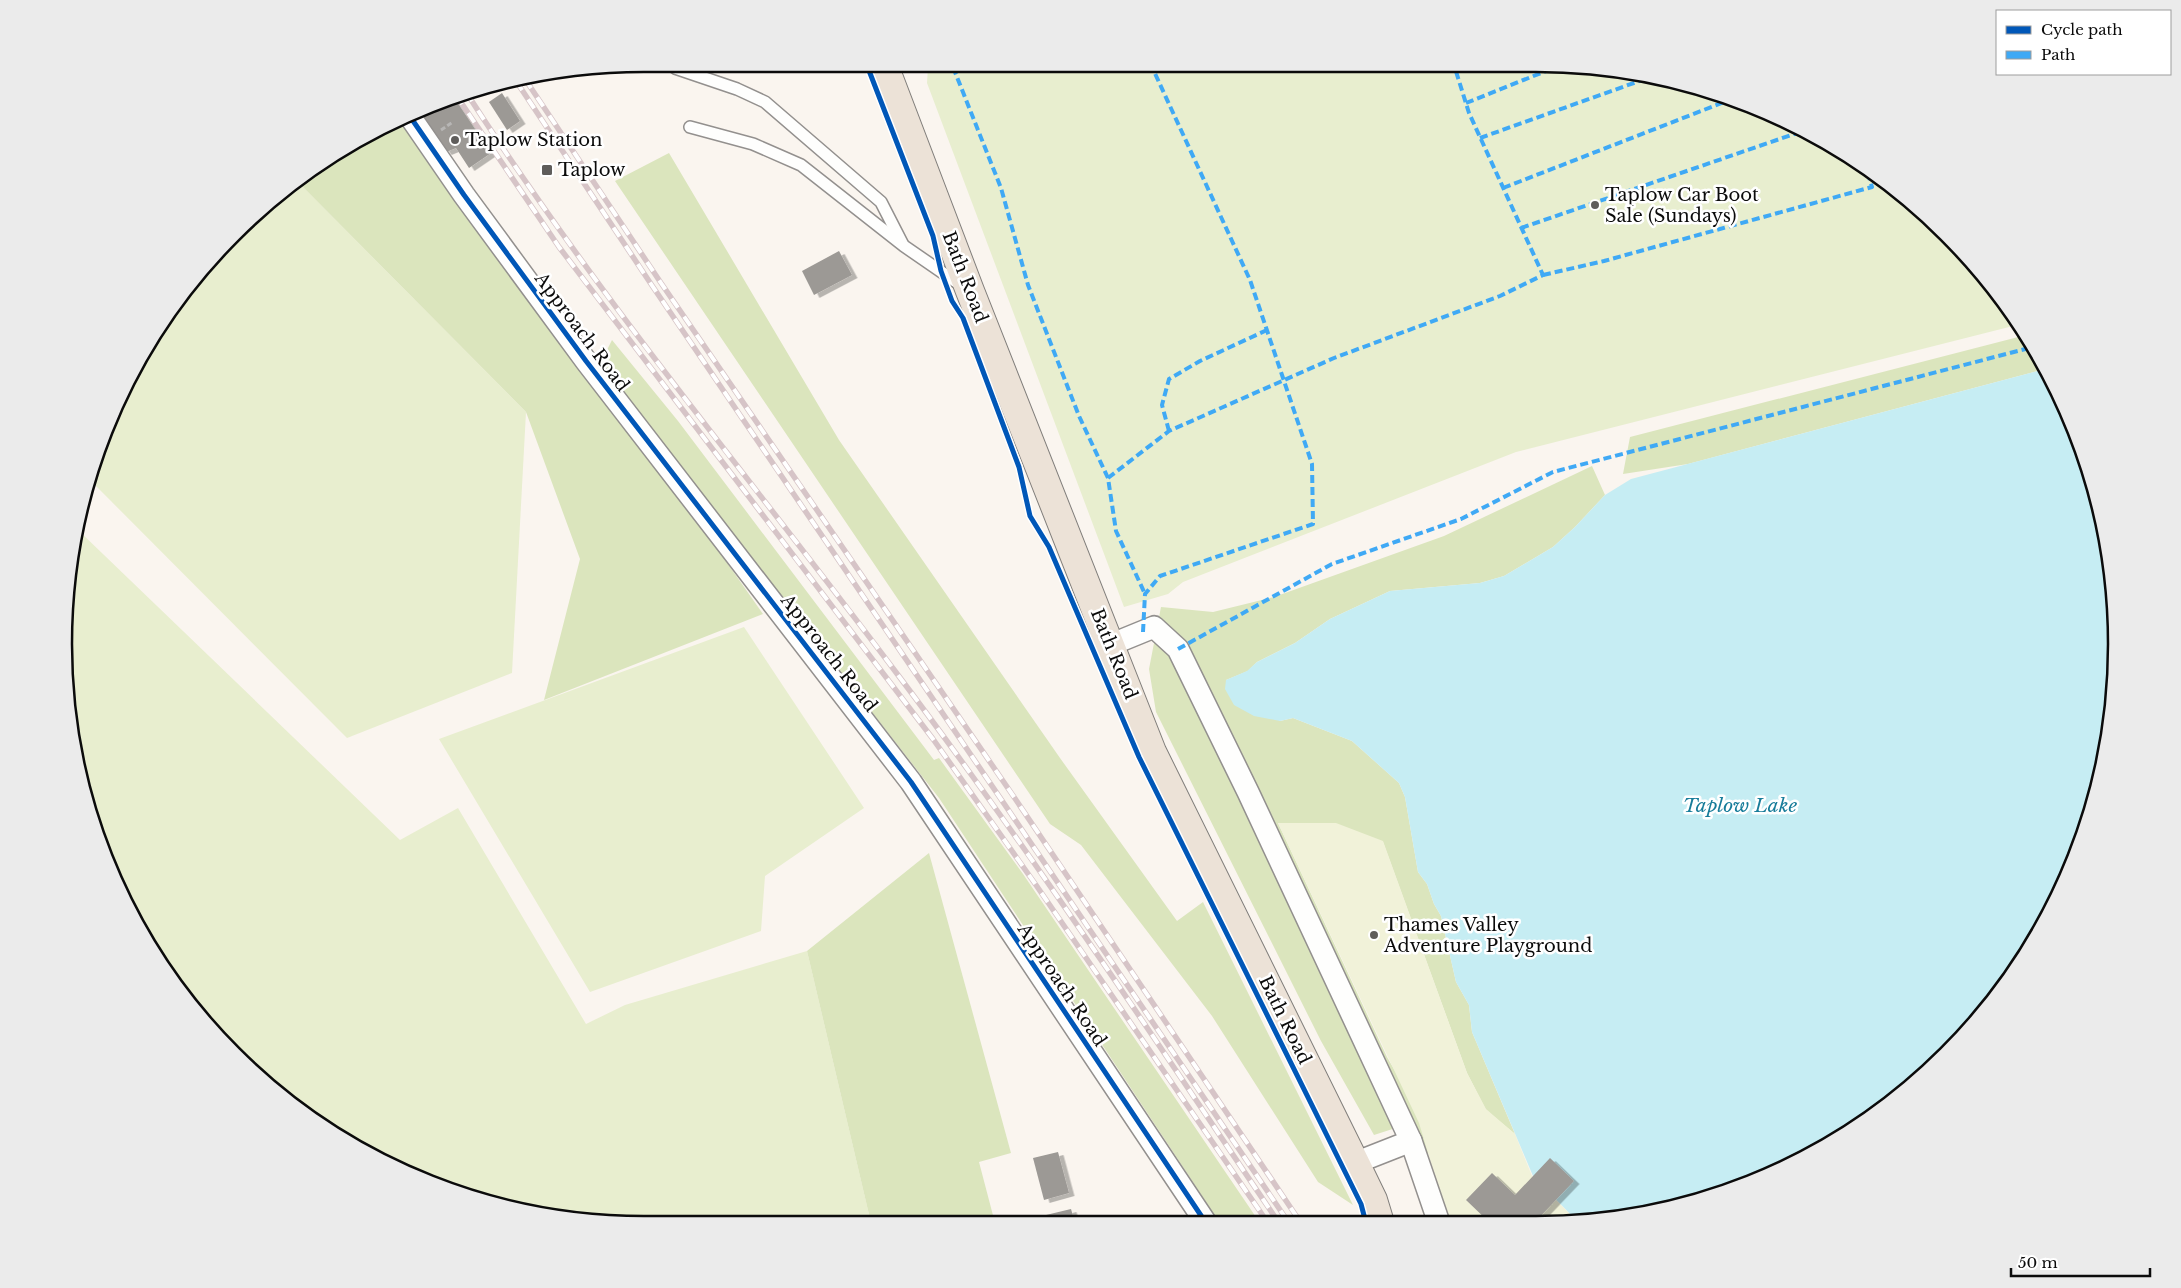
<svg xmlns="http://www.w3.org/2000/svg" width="2181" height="1288" font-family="'Libre Baskerville',serif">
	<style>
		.green { fill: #e8eecf }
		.forest { fill: #dbe5bd }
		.pitch { fill: #f1f2d9 }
		.water { fill: #c6edf3 }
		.building { fill: #9c9995; filter: url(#shadow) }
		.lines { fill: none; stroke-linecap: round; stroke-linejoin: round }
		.service-casing { stroke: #93908e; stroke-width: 14 }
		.minor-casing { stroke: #93908e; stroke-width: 24 }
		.primary-casing { stroke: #807e7b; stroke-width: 30 }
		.path { stroke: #b7b6b5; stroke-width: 3; stroke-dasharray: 5 2.5; stroke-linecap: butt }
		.service { stroke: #fefefd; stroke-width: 11 }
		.minor { stroke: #fefefd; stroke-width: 21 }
		.primary { stroke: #ece2d7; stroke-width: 28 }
		.rail-casing { stroke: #d6c4c7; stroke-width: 5.5 }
		.rail { stroke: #fff; stroke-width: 4; stroke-dasharray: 11; stroke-linecap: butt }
		.quiet { stroke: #3fa9f5; stroke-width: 4; stroke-dasharray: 8 4; stroke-linecap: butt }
		.cycleway-casing { stroke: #fff; stroke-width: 8 }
		.cycleway { stroke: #0057b8; stroke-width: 5 }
		.poi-dot { fill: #5f5d5b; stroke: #fff; stroke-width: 2 }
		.labels { text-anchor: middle; stroke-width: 5; stroke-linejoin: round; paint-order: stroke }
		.poi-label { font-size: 18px; fill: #0b0b0b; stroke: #fff; text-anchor: start }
		.street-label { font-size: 18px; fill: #0b0b0b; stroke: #fff }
		.water-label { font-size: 19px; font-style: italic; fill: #177c9a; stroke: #fff }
		.rim { fill: none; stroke: #0b0b0b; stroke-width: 2.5 }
	</style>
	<defs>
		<filter id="shadow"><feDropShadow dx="5.5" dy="3" stdDeviation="0" flood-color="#0004"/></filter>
	</defs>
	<rect width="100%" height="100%" fill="#faf5ef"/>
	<!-- green -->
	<g class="green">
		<polygon points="1575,65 1723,94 1859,161 1947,234 2021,324 1516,452 1183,582 1168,594 1124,607 927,83 928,67"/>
		<polygon points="296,180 526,412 512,673 347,738 89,479 123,388 162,321 234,234"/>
		<polygon points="77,529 400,840 458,808 586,1024 625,1005 807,951 871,1223 606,1223 457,1193 322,1127 208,1026 142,934 108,866 75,757 65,682 69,569"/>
		<polygon points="744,627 864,808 765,876 761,931 590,992 439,739"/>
	</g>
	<!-- forest -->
	<g class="forest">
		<polygon points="401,118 683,500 763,614 544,700 580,559 526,412 296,180 387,124"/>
		<polygon points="669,153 839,440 1060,758 1177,921 1203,902 1353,1205 1318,1182 1212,1016 1081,845 1050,824 615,181"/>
		<polygon points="2026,335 2045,369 1688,464 1623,474 1630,437"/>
		<polygon points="612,340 678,421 934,760 939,758 1023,874 1260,1223 1220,1223 939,798 600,364"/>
		<polygon points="1592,466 1605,495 1575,527 1553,547 1504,576 1480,583 1390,591 1330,619 1295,643 1257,662 1248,671 1226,680 1280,721 1293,718 1352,741 1399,783 1405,797 1418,872 1427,884 1434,904 1441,916 1456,982 1469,1005 1472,1032 1515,1134 1486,1110 1467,1073 1383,842 1278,823 1387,1057 1432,1135 1434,1150 1425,1155 1411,1123 1374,1135 1321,1041 1156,712 1149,669 1161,607 1213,612 1274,597 1444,536"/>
		<polygon points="929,853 1011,1153 979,1162 995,1223 871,1223 807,951"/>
	</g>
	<!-- pitch -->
	<polygon class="pitch" points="1278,823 1336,823 1383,841 1467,1073 1486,1109 1515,1134 1532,1176 1578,1222 1449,1223 1419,1123"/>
	<!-- water -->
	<polygon class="water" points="2045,369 2073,422 2106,531 2117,644 2106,757 2073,866 2020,966 1947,1054 1827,1146 1723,1194 1578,1222 1533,1176 1472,1032 1469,1005 1456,982 1441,916 1434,904 1427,884 1418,872 1405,797 1399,783 1352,741 1293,718 1280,721 1254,716 1234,705 1225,689 1226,680 1247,671 1257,662 1295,643 1330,619 1390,591 1480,583 1504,576 1553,547 1575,527 1605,495 1631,479"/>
	<!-- building -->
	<g class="building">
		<polygon points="502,93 520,121 507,130 489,102"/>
		<polygon points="453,96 491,153 469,168 456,148 446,152 419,113 425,108"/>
		<polygon points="839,251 852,275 814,295 802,271"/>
		<polygon points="1058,1152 1069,1193 1044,1200 1033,1158"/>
		<polygon points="1550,1158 1574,1181 1534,1223 1490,1223 1466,1200 1492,1173 1515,1195"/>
		<polygon points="1071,1209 1075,1223 1048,1223 1046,1215"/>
	</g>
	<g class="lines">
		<defs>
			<g id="service">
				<polyline points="675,68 737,89 765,102 881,202 902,243"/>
				<polyline points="690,127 753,144 801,165 904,246 962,286"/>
			</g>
			<g id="minor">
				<polyline points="409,115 464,195 586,361 911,782 1206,1223"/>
				<polyline points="1110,645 1154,627 1178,649 1248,792 1411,1141 1439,1223"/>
				<polyline points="1355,1163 1411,1141"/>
			</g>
			<polyline id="primary" points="885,68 970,291 1152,752 1355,1163 1373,1200 1380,1223"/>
		</defs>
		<!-- service casing -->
		<use href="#service" class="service-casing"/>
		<!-- minor casing -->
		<use href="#minor" class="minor-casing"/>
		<!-- primary casing -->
		<use href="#primary" class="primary-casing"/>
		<!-- path -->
		<polyline class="path" points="441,130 453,122"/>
		<!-- service -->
		<use href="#service" class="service"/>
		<!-- minor -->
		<use href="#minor" class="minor"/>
		<!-- primary -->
		<use href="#primary" class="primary"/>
		<defs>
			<g id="rail">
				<polyline points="525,79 661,283 1014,797 1301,1223"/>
				<polyline points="516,81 653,287 1289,1223"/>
				<path d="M 466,92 C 596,295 751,479 895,671 C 1030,850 1153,1037 1279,1223"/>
				<polyline points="456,95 559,247 933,739 1036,885 1268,1223"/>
			</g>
		</defs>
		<!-- rail casing -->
		<use href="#rail" class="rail-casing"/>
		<!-- rail -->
		<use href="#rail" class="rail"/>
		<!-- quiet -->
		<g class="quiet">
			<polyline points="953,67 1001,188 1028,285 1079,416 1108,478 1116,531 1145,594"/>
			<polyline points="1466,103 1561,65"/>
			<polyline points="1480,138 1645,79"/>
			<polyline points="1503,188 1732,99"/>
			<polyline points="1521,228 1800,132"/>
			<polyline points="1543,275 1604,261 1872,187 1866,167"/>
			<polyline points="1169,431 1162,405 1169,379 1200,361 1267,330"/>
			<polyline points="1108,478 1169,431 1334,358 1500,296 1543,275 1469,113 1454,65"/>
			<polyline points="1143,632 1145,594 1160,576 1313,524 1312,464 1250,280 1152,67"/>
			<polyline points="1178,649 1332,564 1461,519 1553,472 2033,347"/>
		</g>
		<defs>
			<g id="cycleway">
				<polyline points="868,68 933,236 941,271 952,301 963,318 1019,467 1030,516 1049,547 1139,757 1361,1204 1366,1223"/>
				<polyline points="409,115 464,195 586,361 911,782 1206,1223"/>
			</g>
		</defs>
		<!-- cycleway casing -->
		<use href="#cycleway" class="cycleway-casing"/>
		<!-- cycleway -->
		<use href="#cycleway" class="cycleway"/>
	</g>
	<!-- markers -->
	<g class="poi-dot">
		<circle cx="455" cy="140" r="5"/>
		<rect x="541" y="164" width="12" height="12" rx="2.5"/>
		<circle cx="1595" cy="205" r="5"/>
		<circle cx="1374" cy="935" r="5"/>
	</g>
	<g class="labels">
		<!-- poi labels -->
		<g class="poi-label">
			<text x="465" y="146">Taplow Station</text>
			<text x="558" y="176">Taplow</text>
			<text x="1605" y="201">Taplow Car Boot<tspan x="1605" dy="21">Sale (Sundays)</tspan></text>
			<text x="1384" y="931">Thames Valley<tspan x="1384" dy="21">Adventure Playground</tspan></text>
		</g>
		<!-- street labels -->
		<g class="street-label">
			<text transform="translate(965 277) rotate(69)" y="6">Bath Road</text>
			<text transform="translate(582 332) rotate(53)" y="6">Approach Road</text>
			<text transform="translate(829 653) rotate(52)" y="6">Approach Road</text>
			<text transform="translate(1114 654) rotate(68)" y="6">Bath Road</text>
			<text transform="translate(1062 985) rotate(56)" y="6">Approach Road</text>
			<text transform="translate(1285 1020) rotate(64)" y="6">Bath Road</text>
		</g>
		<!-- water labels -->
		<g class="water-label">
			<text x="1740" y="812">Taplow Lake</text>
		</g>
	</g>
	<!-- crop -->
	<path d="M0 0H2181V1288H0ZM644 72H1536A572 572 0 0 1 2108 644V644A572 572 0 0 1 1536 1216H644A572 572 0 0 1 72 644V644A572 572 0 0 1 644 72Z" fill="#ebebeb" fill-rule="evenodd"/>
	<path class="rim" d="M644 72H1536A572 572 0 0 1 2108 644V644A572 572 0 0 1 1536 1216H644A572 572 0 0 1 72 644V644A572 572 0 0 1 644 72Z"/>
	<!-- legend -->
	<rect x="1996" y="10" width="175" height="65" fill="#ffffff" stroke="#9d9d9d"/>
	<rect x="2006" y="26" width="25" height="8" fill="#0057b8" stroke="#9d9d9d"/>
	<text x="2041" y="35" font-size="15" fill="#0b0b0b">Cycle path</text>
	<rect x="2006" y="51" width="25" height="8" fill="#3fa9f5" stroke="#9d9d9d"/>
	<text x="2041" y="60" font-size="15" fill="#0b0b0b">Path</text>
	<!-- scale -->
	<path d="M2011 1268v8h139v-8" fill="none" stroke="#0b0b0b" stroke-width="2.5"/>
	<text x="2018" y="1268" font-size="15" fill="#0b0b0b" stroke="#ffffff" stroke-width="4" paint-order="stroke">50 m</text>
</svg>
